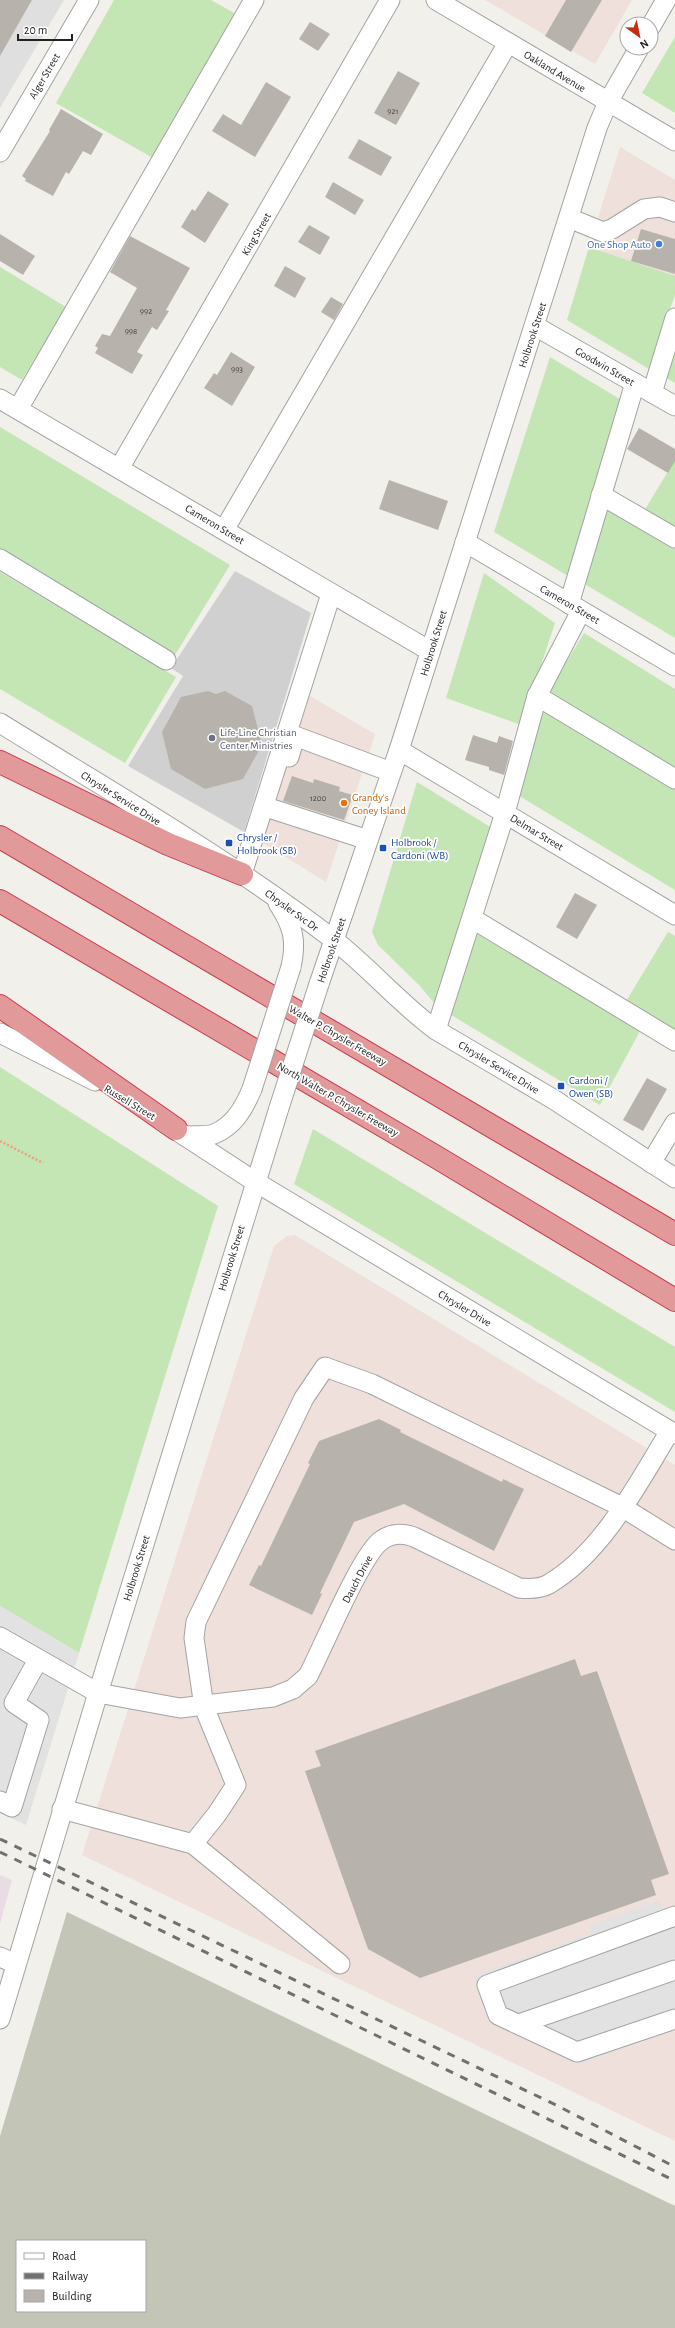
<svg xmlns="http://www.w3.org/2000/svg" width="675" height="2328" font-family="'Alegreya Sans',sans-serif">
	<style>
		.residential { fill: #e0dfdf }
		.commercial { fill: #f0e0db }
		.industrial { fill: #eadce5 }
		.religious { fill: #d0d0d0 }
		.construction { fill: #c3c5b6; fill-rule: evenodd }
		.grass { fill: #c4e6b5 }
		.parking { fill: #e2e2e2 }
		.building { fill: #b7b3ac }
		.lines { fill: none; stroke-linecap: round; stroke-linejoin: round }
		.minor-casing { stroke: #a3a3a3; stroke-width: 21 }
		.highway-casing { stroke: #ce3851; stroke-width: 24 }
		.path { stroke: #ef9d7d; stroke-width: 2.5; stroke-dasharray: 2 2; stroke-linecap: butt }
		.minor { stroke: #fff; stroke-width: 19 }
		.highway { stroke: #e1999a; stroke-width: 22 }
		.rail { stroke: #707070; stroke-width: 3; stroke-dasharray: 8 8; stroke-linecap: butt }
		.minor-bridge-casing { stroke: #a3a3a3; stroke-width: 21; stroke-linecap: butt }
		.minor-bridge { stroke: #fff; stroke-width: 19 }
		.shop-dot { fill: #3f7fe0; stroke: #fff; stroke-width: 1.5 }
		.worship-dot { fill: #6b7280; stroke: #fff; stroke-width: 1.5 }
		.food-dot { fill: #e8710a; stroke: #fff; stroke-width: 1.5 }
		.transit-dot { fill: #1a4fb4; stroke: #fff; stroke-width: 1.5 }
		.labels { text-anchor: middle; stroke-width: 3.5; stroke-linejoin: round; paint-order: stroke }
		.number-label { font-size: 9px; fill: #474644 }
		.street-label { font-size: 11px; fill: #222; stroke: #fff }
		.shop-label { font-size: 11px; fill: #366cbe; stroke: #fff; text-anchor: end }
		.worship-label { font-size: 11px; fill: #5b616d; stroke: #fff; text-anchor: start }
		.food-label { font-size: 11px; fill: #c56008; stroke: #fff; text-anchor: start }
		.transit-label { font-size: 11px; fill: #164399; stroke: #fff; text-anchor: start }
	</style>
	<rect width="100%" height="100%" fill="#f1f0ea"/>
	<!-- residential -->
	<polygon class="residential" points="0,0 64,0 0,108"/>
	<!-- commercial -->
	<g class="commercial">
		<polygon points="485,0 632,0 595,64"/>
		<polygon points="620,147 675,180 675,276 589,247"/>
		<polygon points="303,692 375,734 326,882 258,840"/>
		<polygon points="295,1235 675,1465 675,2141 82,1855 274,1246 287,1236"/>
	</g>
	<!-- industrial -->
	<polygon class="industrial" points="0,1875 12,1880 0,1924"/>
	<!-- religious -->
	<polygon class="religious" points="235,571 311,613 244,832 128,766 183,676 171,668"/>
	<!-- construction -->
	<path class="construction" d="M 67,1912 L 675,2206 L 675,2328 L 0,2328 L 0,2136 ZM 17,2241 L 145,2241 L 145,2311 L 17,2311 Z"/>
	<!-- grass -->
	<g class="grass">
		<polygon points="114,0 211,0 236,14 153,158 56,103"/>
		<polygon points="675,37 675,113 642,93"/>
		<polygon points="589,247 675,276 675,295 649,369 567,320"/>
		<polygon points="0,267 66,307 22,380 0,367"/>
		<polygon points="675,335 675,383 663,376"/>
		<polygon points="550,357 623,401 568,576 494,532"/>
		<polygon points="0,427 230,565 175,655 0,551"/>
		<polygon points="675,460 675,529 644,511"/>
		<polygon points="606,508 675,549 675,638 583,583"/>
		<polygon points="0,572 176,677 125,763 0,689"/>
		<polygon points="484,573 555,623 521,725 446,698"/>
		<polygon points="584,633 675,689 675,765 670,773 545,697"/>
		<polygon points="541,705 675,785 675,890 516,794"/>
		<polygon points="417,782 492,828 436,1005 419,985 378,945 372,932"/>
		<polygon points="668,932 675,936 675,1033 625,1003"/>
		<polygon points="476,933 640,1031 600,1105 448,1013"/>
		<polygon points="0,1067 218,1206 79,1653 0,1606"/>
		<polygon points="313,1129 675,1347 675,1412 294,1184"/>
	</g>
	<!-- parking -->
	<g class="parking">
		<polygon points="0,1606 79,1653 26,1825 0,1813"/>
		<polygon points="659,1900 664,1912 675,1908 675,2030 580,2064 490,2020 474,1976 591,1933 589,1926"/>
	</g>
	<!-- building -->
	<g class="building">
		<polygon points="0,0 32,0 0,56"/>
		<polygon points="566,0 602,0 571,52 545,36"/>
		<polygon points="310,22 330,34 318,51 299,39"/>
		<polygon points="398,71 420,83 396,125 374,113"/>
		<polygon points="266,82 291,97 255,157 212,131 223,114 241,125"/>
		<polygon points="61,109 103,134 91,155 83,151 69,174 66,172 53,196 25,181 26,179 22,176 50,131 49,130"/>
		<polygon points="359,139 392,157 381,176 348,158"/>
		<polygon points="333,182 364,200 355,215 325,197"/>
		<polygon points="208,191 229,204 205,243 181,227 192,209 195,211"/>
		<polygon points="309,225 330,237 320,255 298,242"/>
		<polygon points="641,229 675,239 675,274 631,261"/>
		<polygon points="0,234 35,256 23,275 0,261"/>
		<polygon points="130,236 190,268 166,310 169,311 157,330 152,327 137,352 143,355 132,374 95,353 98,348 95,346 102,334 110,336 137,288 110,272"/>
		<polygon points="285,266 306,278 295,298 274,286"/>
		<polygon points="331,297 343,304 334,320 321,312"/>
		<polygon points="231,352 255,367 232,406 204,388 214,373 217,375"/>
		<polygon points="639,428 675,449 675,461 668,473 627,449"/>
		<polygon points="389,480 448,501 438,530 379,509"/>
		<polygon points="208,691 216,694 225,691 252,706 262,745 243,779 205,789 171,769 162,732 181,697"/>
		<polygon points="473,735 497,743 499,736 513,741 504,775 489,770 489,767 465,760"/>
		<polygon points="292,776 313,783 314,779 340,787 339,791 353,795 344,820 283,801"/>
		<polygon points="575,893 597,905 577,939 556,927"/>
		<polygon points="647,1078 667,1089 643,1131 623,1120"/>
		<polygon points="379,1419 401,1430 400,1432 502,1482 503,1479 524,1489 494,1551 404,1504 354,1522 320,1593 322,1594 312,1615 249,1585 259,1565 261,1566 310,1464 308,1463 319,1441"/>
		<polygon points="575,1659 581,1676 597,1671 669,1874 651,1880 656,1895 420,1978 368,1949 305,1771 321,1766 315,1751"/>
	</g>
	<g class="lines">
		<defs>
			<g id="minor">
				<polyline points="436,0 675,141"/>
				<polyline points="651,26 666,0"/>
				<polyline points="0,152 89,0"/>
				<polyline points="569,218 603,232 612,229 644,209 660,207 675,212"/>
				<polyline points="535,326 675,406"/>
				<polyline points="652,393 675,318"/>
				<polyline points="0,399 430,651"/>
				<polyline points="18,409 254,0"/>
				<polyline points="120,467 390,0"/>
				<polyline points="601,495 675,538"/>
				<polyline points="224,530 508,43"/>
				<polyline points="465,542 675,666"/>
				<polyline points="0,559 166,660"/>
				<polyline points="569,604 635,383"/>
				<polyline points="537,696 675,779"/>
				<path d="M 0,723 C 113,793 229,859 334,940 C 370,968 399,1003 436,1030 L 553,1099 L 675,1178"/>
				<polyline points="399,750 675,915"/>
				<polyline points="289,757 295,736 391,772"/>
				<polyline points="272,809 368,840"/>
				<polyline points="242,874 331,594"/>
				<path d="M 278,903 C 293,926 297,940 291,967"/>
				<polyline points="473,919 675,1041"/>
				<polyline points="319,984 399,750 597,128 608,102 639,48"/>
				<polyline points="436,1030 505,813 537,696 581,611"/>
				<polyline points="0,1033 95,1081"/>
				<polyline points="162,1121 254,1181 675,1434"/>
				<path d="M 185,1136 C 193,1135 206,1137 214,1134 C 234,1126 244,1108 252,1089"/>
				<polyline points="651,1163 675,1123"/>
				<path d="M 0,1637 L 98,1693 L 180,1708 L 273,1697 L 293,1689 L 308,1676 C 322,1650 362,1552 382,1540 C 392,1533 403,1533 414,1537 L 519,1588 C 529,1589 540,1589 549,1584 C 603,1552 638,1483 670,1431"/>
				<polyline points="0,1801 12,1807 39,1720 14,1703 38,1660"/>
				<polyline points="62,1809 193,1844 340,1964"/>
				<polyline points="193,1844 217,1814 236,1785 204,1707 194,1638 196,1622 304,1398 325,1367 372,1384 622,1507 675,1540"/>
				<polyline points="675,1916 487,1985 498,2015 577,2052 675,2019"/>
				<polyline points="0,1957 16,1964"/>
				<polyline points="0,2019 98,1693 279,1108"/>
				<polyline points="519,2024 675,1970"/>
			</g>
			<g id="highway">
				<polyline points="0,762 168,844 242,874"/>
				<polyline points="0,837 675,1234"/>
				<polyline points="0,901 433,1155 675,1300"/>
				<polyline points="0,1006 176,1129"/>
			</g>
		</defs>
		<!-- minor casing -->
		<use href="#minor" class="minor-casing"/>
		<!-- highway casing -->
		<use href="#highway" class="highway-casing"/>
		<!-- path -->
		<polyline class="path" points="0,1141 43,1163"/>
		<!-- minor -->
		<use href="#minor" class="minor"/>
		<!-- highway -->
		<use href="#highway" class="highway"/>
		<!-- rail -->
		<g class="rail">
			<polyline points="0,1839 556,2105 675,2167"/>
			<polyline points="0,1852 675,2181"/>
		</g>
		<defs>
			<g id="minor-bridge">
				<polyline points="252,1089 291,967"/>
				<polyline points="279,1108 319,984"/>
			</g>
		</defs>
		<!-- minor-bridge casing -->
		<use href="#minor-bridge" class="minor-bridge-casing"/>
		<!-- minor-bridge -->
		<use href="#minor-bridge" class="minor-bridge"/>
	</g>
	<!-- markers -->
	<circle class="shop-dot" cx="659" cy="244" r="4"/>
	<circle class="worship-dot" cx="212" cy="738" r="4"/>
	<circle class="food-dot" cx="344" cy="803" r="4"/>
	<g class="transit-dot">
		<rect x="225" y="839" width="8" height="8" rx="2"/>
		<rect x="379" y="844" width="8" height="8" rx="2"/>
		<rect x="557" y="1082" width="8" height="8" rx="2"/>
	</g>
	<g class="labels">
		<!-- number labels -->
		<g class="number-label">
			<text x="393" y="114">921</text>
			<text x="146" y="314">992</text>
			<text x="131" y="334">998</text>
			<text x="237" y="372">993</text>
			<text x="318" y="801">1200</text>
		</g>
		<!-- street labels -->
		<g class="street-label">
			<text transform="translate(555 71) rotate(31)" y="4">Oakland Avenue</text>
			<text transform="translate(44 76) rotate(-60)" y="4">Alger Street</text>
			<text transform="translate(256 234) rotate(-60)" y="4">King Street</text>
			<text transform="translate(532 335) rotate(-72)" y="4">Holbrook Street</text>
			<text transform="translate(605 366) rotate(30)" y="4">Goodwin Street</text>
			<text transform="translate(215 524) rotate(31)" y="4">Cameron Street</text>
			<text transform="translate(570 604) rotate(30)" y="4">Cameron Street</text>
			<text transform="translate(433 643) rotate(-73)" y="4">Holbrook Street</text>
			<text transform="translate(121 798) rotate(32)" y="4">Chrysler Service Drive</text>
			<text transform="translate(537 832) rotate(31)" y="4">Delmar Street</text>
			<text transform="translate(292 910) rotate(36)" y="4">Chrysler Svc Dr</text>
			<text transform="translate(331 950) rotate(-71)" y="4">Holbrook Street</text>
			<text transform="translate(338 1035) rotate(30)" y="4">Walter P. Chrysler Freeway</text>
			<text transform="translate(499 1067) rotate(31)" y="4">Chrysler Service Drive</text>
			<text transform="translate(338 1099) rotate(30)" y="4">North Walter P. Chrysler Freeway</text>
			<text transform="translate(130 1102) rotate(31)" y="4">Russell Street</text>
			<text transform="translate(231 1258) rotate(-73)" y="4">Holbrook Street</text>
			<text transform="translate(465 1308) rotate(31)" y="4">Chrysler Drive</text>
			<text transform="translate(136 1568) rotate(-73)" y="4">Holbrook Street</text>
			<text transform="translate(357 1579) rotate(-62)" y="4">Dauch Drive</text>
		</g>
		<!-- shop labels -->
		<g class="shop-label">
			<text x="651" y="248">One Shop Auto</text>
		</g>
		<!-- worship labels -->
		<g class="worship-label">
			<text x="220" y="736">Life-Line Christian<tspan x="220" dy="13">Center Ministries</tspan></text>
		</g>
		<!-- food labels -->
		<g class="food-label">
			<text x="352" y="801">Grandy's<tspan x="352" dy="13">Coney Island</tspan></text>
		</g>
		<!-- transit labels -->
		<g class="transit-label">
			<text x="237" y="841">Chrysler /<tspan x="237" dy="13">Holbrook (SB)</tspan></text>
			<text x="391" y="846">Holbrook /<tspan x="391" dy="13">Cardoni (WB)</tspan></text>
			<text x="569" y="1084">Cardoni /<tspan x="569" dy="13">Owen (SB)</tspan></text>
		</g>
	</g>
	<!-- legend -->
	<rect x="16" y="2240" width="130" height="72" fill="#ffffff" stroke="#a7a7a7"/>
	<rect x="24" y="2253" width="20" height="6" fill="#ffffff" stroke="#a7a7a7"/>
	<text x="52" y="2260" font-size="12" fill="#222222">Road</text>
	<rect x="24" y="2273" width="20" height="6" fill="#707070" stroke="#a7a7a7"/>
	<text x="52" y="2280" font-size="12" fill="#222222">Railway</text>
	<rect x="24" y="2290" width="20" height="12" fill="#b7b3ac" stroke="#a7a7a7"/>
	<text x="52" y="2300" font-size="12" fill="#222222">Building</text>
	<!-- north arrow -->
	<g transform="translate(639 36) rotate(147)"><circle r="19" fill="#ffffff" stroke="#a7a7a7"/>
	<path d="M0-3L7 15L0 10L-7 15Z" fill="#c33011"/>
	<text y="-6" font-size="11" font-weight="bold" text-anchor="middle" fill="#222222">N</text>
	</g>
	<!-- scale -->
	<path d="M18 34v6h54v-6" fill="none" stroke="#222222" stroke-width="2"/>
	<text x="24" y="34" font-size="12" fill="#222222" stroke="#ffffff" stroke-width="3" paint-order="stroke">20 m</text>
</svg>
